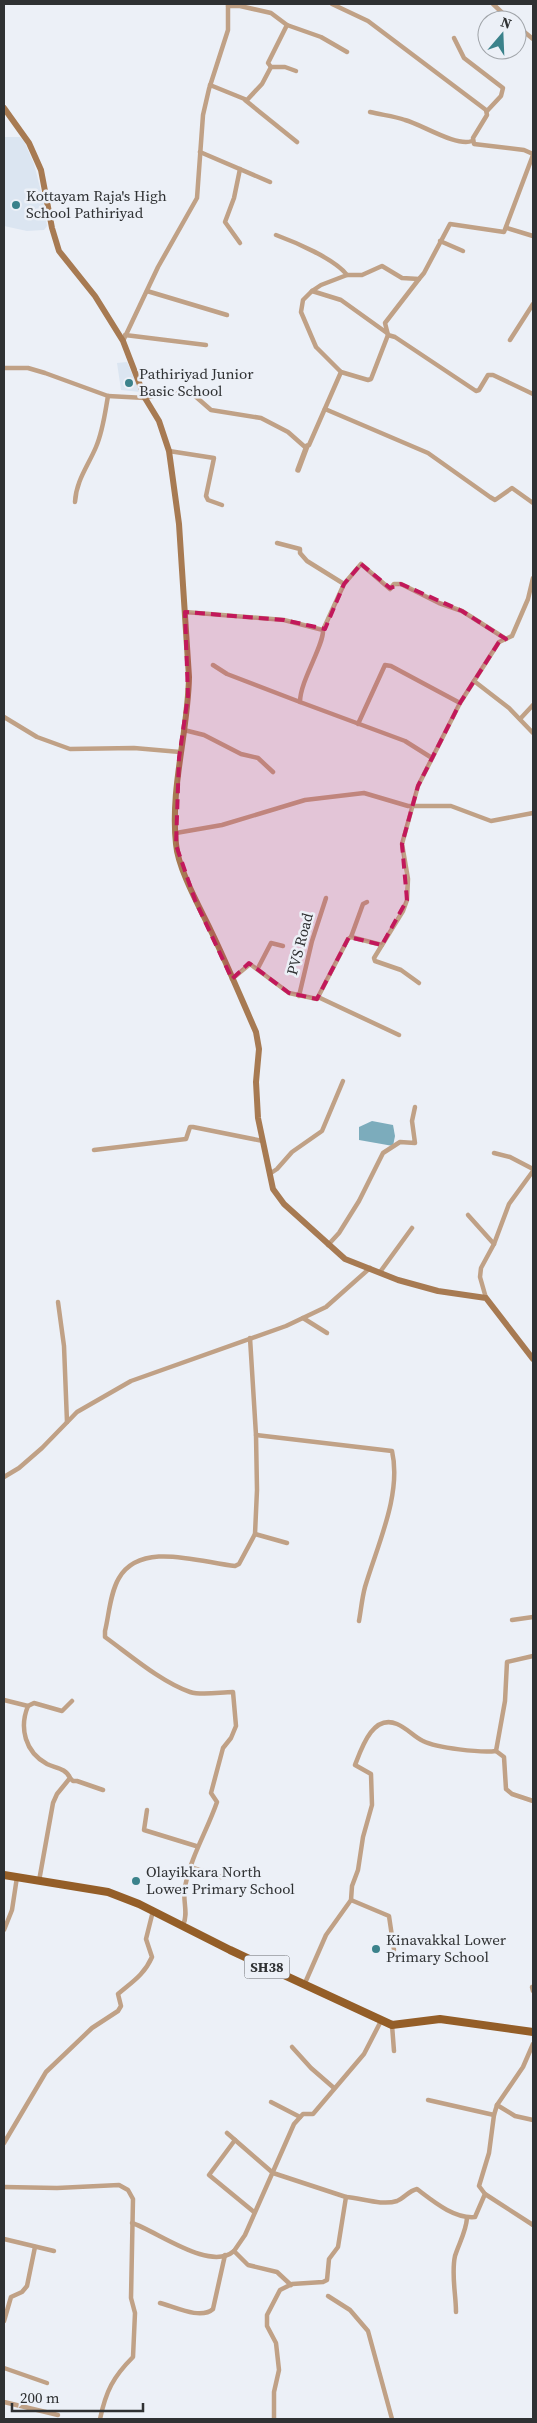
<svg xmlns="http://www.w3.org/2000/svg" width="537" height="2423" font-family="'Source Serif 4',serif">
	<style>
		.built { fill: #dbe5f1 }
		.water { fill: #7cacbc }
		.lines { fill: none; stroke-linecap: round; stroke-linejoin: round }
		.minor { stroke: #c0a186; stroke-width: 4.5 }
		.tertiary { stroke: #c0a186; stroke-width: 5.5 }
		.secondary { stroke: #a77a52; stroke-width: 6 }
		.primary { stroke: #945e28; stroke-width: 8 }
		.marked { fill: #c2185b; fill-opacity: 0.2; stroke: #c2185b; stroke-width: 4; stroke-dasharray: 10 6; stroke-linejoin: round }
		.poi-dot { fill: #3b828b; stroke: #ecf0f7; stroke-width: 2 }
		.labels { text-anchor: middle; stroke-width: 5; stroke-linejoin: round; paint-order: stroke }
		.shield { fill: #ecf0f7; stroke: #686a6e; stroke-width: 1 }
		.shield-label { font-size: 14px; font-weight: bold; fill: #2f3133 }
		.poi-label { font-size: 15px; fill: #2f3133; stroke: #ecf0f7; text-anchor: start }
		.street-label { font-size: 15px; fill: #2f3133; stroke: #ecf0f7 }
	</style>
	<rect width="100%" height="100%" fill="#ecf0f7"/>
	<!-- built -->
	<g class="built">
		<polygon points="4,137 20,137 24,141 34,164 43,199 47,226 44,230 27,231 4,226"/>
		<polygon points="127,362 140,392 121,390 117,363"/>
	</g>
	<!-- water -->
	<polygon class="water" points="372,1121 393,1125 395,1136 393,1146 359,1140 359,1127"/>
	<g class="lines">
		<!-- minor -->
		<g class="minor">
			<polyline points="332,4 368,21 486,110 487,115 473,138 474,144 524,150 533,154"/>
			<polyline points="493,4 510,20"/>
			<polyline points="228,6 240,6 271,13 287,25 321,37 347,52"/>
			<polyline points="287,25 268,63 271,67 285,67 296,71"/>
			<polyline points="517,26 533,39"/>
			<polyline points="454,38 464,58 503,88 501,96 487,111"/>
			<polyline points="210,85 247,100 262,84 271,67"/>
			<polyline points="245,100 297,142"/>
			<path d="M 370,112 C 382,115 394,116 405,120 C 421,124 456,147 472,141"/>
			<polyline points="200,152 270,182"/>
			<polyline points="507,228 533,236"/>
			<path d="M 276,235 C 295,242 335,259 347,275 L 321,285 L 312,291 L 341,300 L 387,333"/>
			<polyline points="440,241 463,251"/>
			<polyline points="240,243 225,222 234,198 240,169"/>
			<polyline points="347,275 362,275 382,266 402,278 419,279 424,273 450,224 504,232 533,155"/>
			<polyline points="147,291 227,315"/>
			<polyline points="125,335 206,345"/>
			<polyline points="388,335 395,337 476,391 479,390 488,375 493,375 533,394"/>
			<polyline points="510,340 533,304"/>
			<polyline points="123,341 158,267 197,198 203,115 209,89 228,30 228,4"/>
			<polyline points="4,368 28,368 45,373 108,396 145,398 167,392 195,396 211,410 261,418 288,432 305,447 309,445 341,372 316,347 301,312 303,300 312,291"/>
			<polyline points="341,372 368,380 371,379 388,335 385,323 419,279"/>
			<polyline points="325,409 428,453 490,497 495,500 512,488 533,503"/>
			<polyline points="169,451 214,458 206,496 208,500 222,505"/>
			<path d="M 75,502 C 76,481 88,466 96,447 C 103,431 105,413 108,396"/>
			<polyline points="277,543 300,549 300,553 307,561 344,584"/>
			<path d="M 185,612 L 284,620 L 323,630 C 324,645 300,681 300,702 L 405,741 L 432,758"/>
			<polyline points="323,630 344,584 361,564 390,589 394,584 401,584 439,603 462,611 506,639"/>
			<polyline points="213,665 227,674 300,702"/>
			<polyline points="474,681 509,708 533,733"/>
			<polyline points="4,717 37,737 70,749 134,748 180,752"/>
			<polyline points="520,719 533,705"/>
			<polyline points="358,724 385,665 391,666 460,703"/>
			<polyline points="184,730 204,735 241,754 258,758 273,772"/>
			<polyline points="176,833 222,825 305,800 364,793 408,806 451,806 491,821 533,813"/>
			<polyline points="351,937 363,904 367,902"/>
			<polyline points="382,945 374,958 375,961 401,970 419,983"/>
			<polyline points="258,968 271,943 283,946"/>
			<polyline points="232,979 250,964 289,993 317,999 348,939 351,937 382,945 403,911 407,900 408,879 402,844 418,786 460,703 499,642 512,636 528,599 533,578"/>
			<polyline points="299,996 312,941 326,898"/>
			<polyline points="318,997 399,1035"/>
			<polyline points="94,1150 186,1139 190,1127 193,1127 263,1141"/>
			<polyline points="494,1153 510,1157 533,1169"/>
			<polyline points="271,1173 277,1169 292,1152 322,1131 343,1081"/>
			<polyline points="468,1215 494,1244"/>
			<polyline points="328,1245 339,1233 359,1201 383,1153 400,1142 415,1143 412,1121 415,1107"/>
			<polyline points="380,1272 412,1228"/>
			<polyline points="486,1298 480,1277 481,1268 494,1244 509,1204 533,1171"/>
			<polyline points="58,1302 64,1346 67,1422"/>
			<polyline points="303,1318 327,1333"/>
			<path d="M 256,1435 L 392,1451 C 402,1494 377,1546 365,1587 C 362,1598 361,1610 359,1621"/>
			<polyline points="4,1477 19,1468 42,1448 77,1412 131,1381 286,1326 326,1307 370,1268"/>
			<polyline points="255,1534 287,1543"/>
			<polyline points="512,1620 533,1617"/>
			<polyline points="533,1656 507,1662 505,1701 496,1751 504,1757 506,1789 512,1794 533,1801"/>
			<polyline points="4,1700 28,1706"/>
			<polyline points="70,1778 73,1781 77,1781 103,1790"/>
			<polyline points="147,1810 144,1830 196,1846"/>
			<polyline points="190,1867 221,1877"/>
			<path d="M 39,1881 L 53,1803 L 57,1794 L 70,1778 C 66,1768 55,1768 47,1764 C 25,1752 19,1728 28,1706 L 34,1703 L 62,1711 L 72,1701"/>
			<polyline points="351,1900 389,1916 394,1950"/>
			<path d="M 183,1925 C 189,1913 182,1900 185,1887 C 191,1856 207,1831 217,1802 L 211,1793 L 223,1748 L 231,1738 L 236,1726 L 233,1692 C 221,1692 202,1696 190,1692 C 161,1682 130,1655 105,1637 L 105,1631 C 109,1615 110,1593 119,1578 C 141,1540 202,1563 235,1566 L 239,1564 L 255,1534 L 257,1490 L 256,1435 L 250,1338"/>
			<polyline points="4,1930 12,1910 17,1877"/>
			<path d="M 305,1983 L 326,1935 L 351,1900 L 352,1886 L 358,1870 L 363,1837 L 372,1805 L 371,1774 L 355,1765 C 362,1747 373,1714 397,1724 C 407,1728 414,1737 423,1741 C 437,1748 481,1753 496,1751"/>
			<polyline points="532,1987 533,1991"/>
			<polyline points="392,2025 394,2051"/>
			<polyline points="533,2044 523,2067 497,2105 494,2115 489,2153 479,2186 485,2194 533,2225"/>
			<polyline points="292,2047 311,2068 334,2088"/>
			<polyline points="428,2100 494,2115"/>
			<polyline points="271,2102 300,2117"/>
			<polyline points="497,2105 515,2116 533,2120"/>
			<polyline points="227,2133 273,2173 346,2197"/>
			<polyline points="235,2140 209,2175 254,2212"/>
			<path d="M 4,2143 L 46,2072 L 92,2028 L 118,2011 L 121,2006 L 118,1994 C 132,1982 144,1975 152,1957 L 146,1939 L 153,1911"/>
			<path d="M 4,2187 L 57,2188 L 119,2185 L 128,2190 L 133,2199 L 131,2298 L 135,2313 L 133,2357 C 113,2377 106,2391 100,2419"/>
			<path d="M 132,2223 C 157,2231 210,2272 234,2251"/>
			<polyline points="4,2239 54,2251"/>
			<polyline points="291,2285 277,2272 248,2265 234,2251 245,2235 294,2124 303,2114 313,2114 364,2054 381,2021"/>
			<polyline points="328,2296 350,2310 368,2331 392,2419"/>
			<path d="M 160,2303 C 175,2307 201,2320 213,2309 L 225,2255"/>
			<path d="M 456,2312 C 456,2294 451,2274 455,2256 C 459,2243 466,2232 467,2218"/>
			<polyline points="4,2321 11,2297 22,2292 27,2286 35,2247"/>
			<polyline points="4,2368 47,2383"/>
			<polyline points="4,2402 58,2415"/>
			<path d="M 274,2419 L 274,2392 L 279,2370 L 276,2343 L 267,2326 L 267,2315 L 280,2290 L 292,2284 L 323,2282 L 327,2280 L 329,2259 L 338,2247 L 346,2197 C 361,2198 382,2206 397,2201 C 405,2198 408,2191 417,2189 C 433,2201 454,2219 475,2217 L 485,2194"/>
		</g>
		<!-- tertiary -->
		<polyline class="tertiary" points="298,470 307,446"/>
		<!-- secondary -->
		<path class="secondary" d="M 4,108 L 29,143 L 41,170 L 52,228 L 59,251 L 95,296 L 123,341 L 145,398 L 159,421 L 169,451 L 179,524 L 189,677 C 188,733 170,788 176,844 C 178,869 200,908 211,931 C 227,964 241,998 256,1032 L 259,1049 L 256,1082 L 258,1118 L 273,1189 L 284,1204 L 345,1259 L 398,1280 L 438,1291 L 486,1298 L 533,1359"/>
		<!-- primary -->
		<polyline class="primary" points="4,1875 108,1892 139,1904 230,1950 392,2025 440,2019 533,2032"/>
	</g>
	<!-- marked area -->
	<path class="marked" d="M 361,564 L 390,588 L 401,584 L 462,611 L 506,639 L 499,642 L 460,703 L 418,786 L 402,844 L 407,900 L 382,945 L 349,937 L 317,999 L 289,993 L 249,963 L 232,979 L 195,900 L 176,845 L 179,758 L 188,696 L 185,612 L 284,620 L 325,629 L 344,584 Z"/>
	<!-- markers -->
	<g class="poi-dot">
		<circle cx="16" cy="205" r="5"/>
		<circle cx="129" cy="383" r="5"/>
		<circle cx="136" cy="1881" r="5"/>
		<circle cx="376" cy="1949" r="5"/>
	</g>
	<g class="labels">
		<!-- shield labels -->
		<rect class="shield" x="244.5" y="1955.5" width="45" height="23" rx="4"/>
		<g class="shield-label">
			<text x="267" y="1972">SH38</text>
		</g>
		<!-- poi labels -->
		<g class="poi-label">
			<text x="26" y="201">Kottayam Raja's High<tspan x="26" dy="17">School Pathiriyad</tspan></text>
			<text x="139" y="379">Pathiriyad Junior<tspan x="139" dy="17">Basic School</tspan></text>
			<text x="146" y="1877">Olayikkara North<tspan x="146" dy="17">Lower Primary School</tspan></text>
			<text x="386" y="1945">Kinavakkal Lower<tspan x="386" dy="17">Primary School</tspan></text>
		</g>
		<!-- street labels -->
		<g class="street-label">
			<text transform="translate(300 944) rotate(-75)" y="5">PVS Road</text>
		</g>
	</g>
	<!-- border -->
	<rect width="537" height="2423" fill="none" stroke="#2f3133" stroke-width="10"/>
	<!-- north arrow -->
	<g transform="translate(502 35) rotate(19)"><circle r="24" fill="#ecf0f7" stroke="#a0a4a9"/>
	<path d="M0-4L9 19L0 12L-9 19Z" fill="#3b828b"/>
	<text y="-8" font-size="14" font-weight="bold" text-anchor="middle" fill="#2f3133">N</text>
	</g>
	<!-- scale -->
	<path d="M12 2403v8h131v-8" fill="none" stroke="#2f3133" stroke-width="2.5"/>
	<text x="20" y="2403" font-size="15" fill="#2f3133" stroke="#ecf0f7" stroke-width="4" paint-order="stroke">200 m</text>
</svg>
